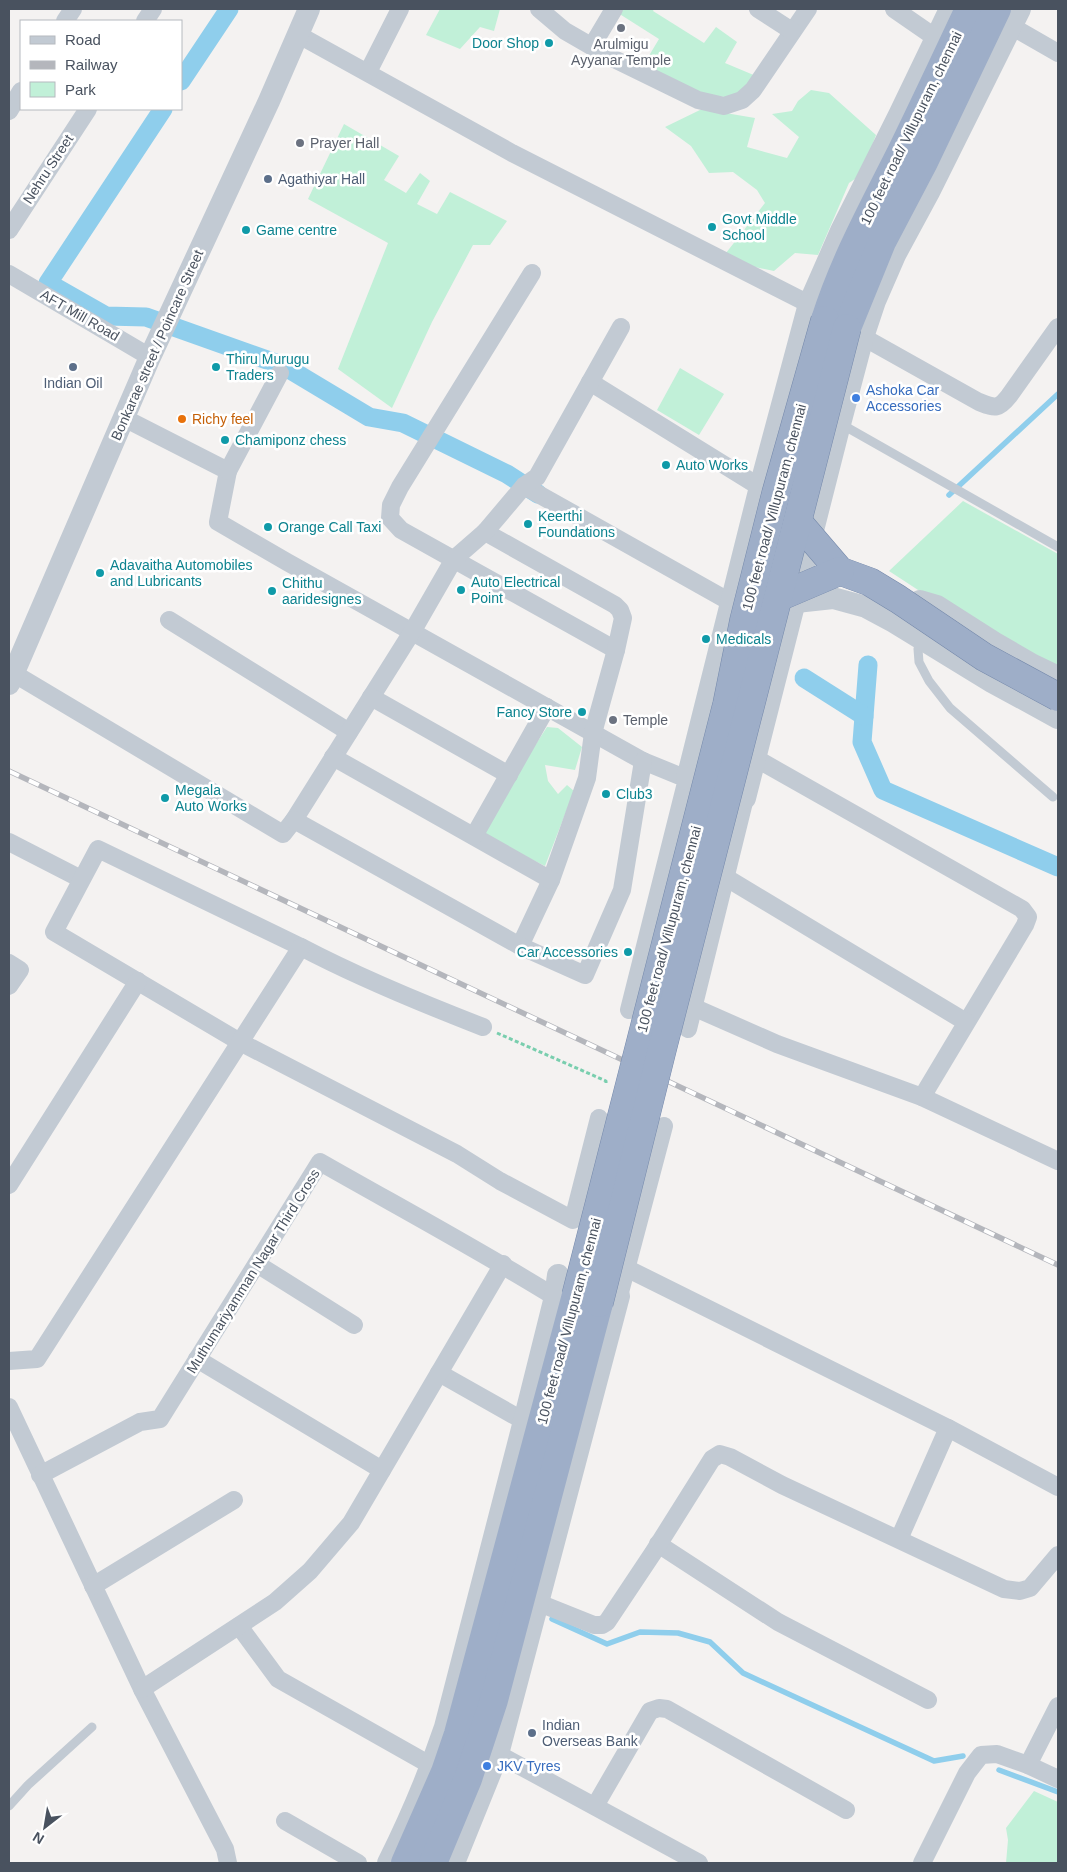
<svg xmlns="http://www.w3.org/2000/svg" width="1067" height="1872" font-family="Arial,sans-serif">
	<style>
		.green { fill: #c1f0d8 }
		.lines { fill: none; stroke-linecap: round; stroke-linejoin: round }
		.stream { stroke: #8fceec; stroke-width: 5.5 }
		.canal { stroke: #8fceec; stroke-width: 19 }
		.trunk-casing { stroke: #7589ab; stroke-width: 29 }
		.path { stroke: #79ceae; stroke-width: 3; stroke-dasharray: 4 2.5; stroke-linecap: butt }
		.service { stroke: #c2cad3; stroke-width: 9 }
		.minor { stroke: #c2cad3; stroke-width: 18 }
		.tertiary { stroke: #c2cad3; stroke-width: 22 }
		.trunk { stroke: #9eaec8; stroke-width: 28 }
		.rail-casing { stroke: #b4b6bc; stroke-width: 5.5 }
		.rail { stroke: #fff; stroke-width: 4; stroke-dasharray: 11; stroke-linecap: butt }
		.trunk-bridge-casing { stroke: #7589ab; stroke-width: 29; stroke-linecap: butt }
		.trunk-bridge { stroke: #9eaec8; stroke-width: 28 }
		.worship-dot { fill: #6b7280; stroke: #fff; stroke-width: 2 }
		.culture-dot { fill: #0f9aa8; stroke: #fff; stroke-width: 2 }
		.service-dot { fill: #5c6f8a; stroke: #fff; stroke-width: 2 }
		.shop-dot { fill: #3f7fe0; stroke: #fff; stroke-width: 2 }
		.food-dot { fill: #e8710a; stroke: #fff; stroke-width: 2 }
		.labels { text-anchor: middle; stroke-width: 5; stroke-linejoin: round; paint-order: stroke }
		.culture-label { font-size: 14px; fill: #0d838f; stroke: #fff; text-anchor: start }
		.worship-label { font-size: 14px; fill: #5b616d; stroke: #fff; text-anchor: start }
		.street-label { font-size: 14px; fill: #49525f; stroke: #fff }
		.service-label { font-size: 14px; fill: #4e5e75; stroke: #fff; text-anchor: start }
		.shop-label { font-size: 14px; fill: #366cbe; stroke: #fff; text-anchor: start }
		.food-label { font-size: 14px; fill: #c56008; stroke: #fff; text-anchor: start }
	</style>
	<rect width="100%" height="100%" fill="#f4f2f1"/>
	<!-- green -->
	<g class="green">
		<polygon points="440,9 500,9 494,31 480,27 460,49 426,35"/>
		<polygon points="621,9 654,9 653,11 704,43 716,27 737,42 725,63 756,76 732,98 695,93 644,64 659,39 618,13"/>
		<polygon points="811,90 829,93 876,135 861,175 849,183 818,255 795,253 774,271 750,266 726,253 765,203 757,190 733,172 709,173 691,146 665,127 702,109 755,118 747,147 787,158 799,137 772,114 792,111 798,101"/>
		<polygon points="344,124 399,156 384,180 406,193 420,173 430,181 417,204 437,214 450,192 507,221 490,245 473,245 432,322 392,408 338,369 388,243 308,199"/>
		<polygon points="680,368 724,394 699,435 657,410"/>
		<polygon points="963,501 1058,554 1058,677 1033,665 889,571"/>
		<polygon points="547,727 558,728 582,747 575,770 545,765 548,781 558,794 567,785 574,791 545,866 482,835 532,750"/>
		<polygon points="1034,1791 1058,1802 1058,1863 1006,1863 1008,1840 1006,1828"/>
	</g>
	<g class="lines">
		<!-- stream -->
		<g class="stream">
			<polyline points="949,495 1058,394"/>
			<polyline points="552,1619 607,1644 640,1632 678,1633 710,1642 743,1673 934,1761 963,1756"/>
			<polyline points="999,1770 1058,1792"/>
		</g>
		<!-- canal -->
		<g class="canal">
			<polyline points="181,81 229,9"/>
			<polyline points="163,109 48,283 106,316 146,317 284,366 369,417 403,423 507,474 538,494"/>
			<polyline points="868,665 862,742 883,790 1058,867"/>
			<polyline points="804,678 864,716"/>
		</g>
		<defs>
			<g id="trunk">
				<path d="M 825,320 C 844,260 874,206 902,150 C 925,103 947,56 969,9"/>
				<polyline points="847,328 882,242 924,162 997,9"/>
				<polyline points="405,1863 445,1772 458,1734 576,1295"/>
				<polyline points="433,1863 468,1779 494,1700 599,1303"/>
			</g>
		</defs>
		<!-- trunk casing -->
		<use href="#trunk" class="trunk-casing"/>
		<!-- path -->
		<polyline class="path" points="497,1033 606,1081 606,1083"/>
		<!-- service -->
		<g class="service">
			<polyline points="841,424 1058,547"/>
			<polyline points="921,640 918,649 919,662 929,681 950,708 1053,797"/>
			<polyline points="9,1806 28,1785 92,1727"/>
		</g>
		<!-- minor -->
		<g class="minor">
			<polyline points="539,9 565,31 610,57 698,100 724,106 742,100 753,90 808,9"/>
			<polyline points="758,9 792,31"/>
			<polyline points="894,9 936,38"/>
			<polyline points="65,21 73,9"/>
			<polyline points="145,21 153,9"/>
			<polyline points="1011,26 1058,53"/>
			<polyline points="297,34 512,153 809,304"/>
			<polyline points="592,46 614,9"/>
			<polyline points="368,72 400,9"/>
			<polyline points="9,111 21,91"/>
			<polyline points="9,230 88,109"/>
			<polyline points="532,273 400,487 391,505 390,518 401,530 616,650"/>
			<polyline points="9,274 150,357"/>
			<path d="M 863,337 L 979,402 C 995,408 998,410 1009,396 L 1058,327"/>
			<polyline points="590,382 760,487"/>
			<polyline points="124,418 228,471 218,522 287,562 643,761 687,779 629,1010"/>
			<polyline points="228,471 280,373"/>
			<polyline points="524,486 732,603"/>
			<polyline points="485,532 615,605 620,610 623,618 616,650 593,733 587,778 551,880 520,946"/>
			<polyline points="169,620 349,732"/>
			<polyline points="13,673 283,834 294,820 412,632 454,559 485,532 524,486 537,477 621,327"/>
			<polyline points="371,697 509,775"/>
			<polyline points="333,757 551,880"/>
			<polyline points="755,758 1022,909 1028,917 1025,925 922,1097"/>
			<polyline points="294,820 520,946 585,975 622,890 643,761"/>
			<polyline points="474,836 547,707"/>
			<polyline points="9,842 81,879"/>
			<polyline points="725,877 966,1022"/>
			<polyline points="9,963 20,970 9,986"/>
			<polyline points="693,1007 777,1044 922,1097 1058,1161"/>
			<path d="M 483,1027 C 421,1003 360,978 301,947 L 98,849 L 54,932 L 240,1042 L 457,1154 L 500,1181 L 573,1220 L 599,1118"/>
			<polyline points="688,1029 745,798"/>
			<polyline points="9,1185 138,981"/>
			<polyline points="257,1264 354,1325"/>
			<polyline points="626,1268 948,1428 1058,1487"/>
			<polyline points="619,1296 664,1126"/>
			<polyline points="197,1359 382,1470"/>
			<polyline points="9,1361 37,1359 301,947"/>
			<polyline points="439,1373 524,1421"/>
			<polyline points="9,1407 142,1689 225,1849 228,1863"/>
			<path d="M 40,1475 L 140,1422 L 160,1419 L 320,1162 C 399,1207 479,1250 555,1297"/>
			<polyline points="899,1539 948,1428"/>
			<polyline points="658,1544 778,1622 928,1700"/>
			<polyline points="93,1586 234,1500"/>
			<polyline points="539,1603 594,1625 602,1625 607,1622 653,1553 712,1459 720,1454 730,1457 782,1485 1004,1589 1020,1591 1030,1588 1058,1555"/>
			<polyline points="239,1626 278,1679 432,1766"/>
			<polyline points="142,1689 275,1602 310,1571 351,1523 503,1264"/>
			<polyline points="498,1754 699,1863"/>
			<polyline points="1028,1765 1058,1706"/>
			<polyline points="595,1806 650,1711 659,1708 667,1709 846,1810"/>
			<polyline points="285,1821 358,1863"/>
			<polyline points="922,1863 967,1773 981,1755 997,1754 1028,1765 1058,1779"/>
		</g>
		<!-- tertiary -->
		<g class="tertiary">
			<polyline points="950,9 899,115 841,231 809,304 760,487 687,779 745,798 840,424 863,337 875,301 895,255 929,192 1020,9"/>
			<polyline points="796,602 833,598 866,607 894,622 992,682 1058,718"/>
			<polyline points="903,609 920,601 937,606 995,643 1033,665 1058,677"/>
			<polyline points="9,684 150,357 269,101 309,9"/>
			<path d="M 388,1863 C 410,1819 429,1774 445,1727 L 524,1421 L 555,1297 L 558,1275"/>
			<polyline points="454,1863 498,1754 619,1296"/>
		</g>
		<!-- trunk -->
		<use href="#trunk" class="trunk"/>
		<defs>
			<polyline id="rail" points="9,771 1058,1265"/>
		</defs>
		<!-- rail casing -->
		<use href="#rail" class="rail-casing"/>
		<!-- rail -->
		<use href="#rail" class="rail"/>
		<defs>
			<g id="trunk-bridge">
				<polyline points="798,522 840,571 870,582 898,599 984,657 1058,697"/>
				<polyline points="779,597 840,571"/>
				<polyline points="576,1295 727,704 744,620 776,493 825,320"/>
				<polyline points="599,1303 662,1050 847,328"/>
			</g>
		</defs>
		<!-- trunk-bridge casing -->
		<use href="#trunk-bridge" class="trunk-bridge-casing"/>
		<!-- trunk-bridge -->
		<use href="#trunk-bridge" class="trunk-bridge"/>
	</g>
	<!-- markers -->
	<g class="worship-dot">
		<circle cx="621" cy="28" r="5"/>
		<circle cx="300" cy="143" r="5"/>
		<circle cx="613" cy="720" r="5"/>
	</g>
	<g class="culture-dot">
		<circle cx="549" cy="43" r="5"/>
		<circle cx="712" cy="227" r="5"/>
		<circle cx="246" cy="230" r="5"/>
		<circle cx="216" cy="367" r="5"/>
		<circle cx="225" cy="440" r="5"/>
		<circle cx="666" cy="465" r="5"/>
		<circle cx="528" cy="524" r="5"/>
		<circle cx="268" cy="527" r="5"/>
		<circle cx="100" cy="573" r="5"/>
		<circle cx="461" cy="590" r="5"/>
		<circle cx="272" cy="591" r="5"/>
		<circle cx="706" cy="639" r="5"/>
		<circle cx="582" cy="712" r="5"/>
		<circle cx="606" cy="794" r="5"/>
		<circle cx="165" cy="798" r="5"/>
		<circle cx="628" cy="952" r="5"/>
	</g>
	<g class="service-dot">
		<circle cx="268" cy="179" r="5"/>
		<circle cx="73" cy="367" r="5"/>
		<circle cx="532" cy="1733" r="5"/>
	</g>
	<g class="shop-dot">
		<circle cx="856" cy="398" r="5"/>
		<circle cx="487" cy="1766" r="5"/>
	</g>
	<circle class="food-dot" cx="182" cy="419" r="5"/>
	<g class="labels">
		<!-- culture labels -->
		<g class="culture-label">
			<text x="539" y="48" text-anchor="end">Door Shop</text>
			<text x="722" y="224">Govt Middle<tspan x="722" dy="16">School</tspan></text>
			<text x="256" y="235">Game centre</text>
			<text x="226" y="364">Thiru Murugu<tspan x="226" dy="16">Traders</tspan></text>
			<text x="235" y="445">Chamiponz chess</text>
			<text x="676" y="470">Auto Works</text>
			<text x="538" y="521">Keerthi<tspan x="538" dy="16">Foundations</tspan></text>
			<text x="278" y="532">Orange Call Taxi</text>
			<text x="110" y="570">Adavaitha Automobiles<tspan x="110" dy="16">and Lubricants</tspan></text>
			<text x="471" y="587">Auto Electrical<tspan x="471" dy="16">Point</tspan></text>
			<text x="282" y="588">Chithu<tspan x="282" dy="16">aaridesignes</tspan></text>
			<text x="716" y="644">Medicals</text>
			<text x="572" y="717" text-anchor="end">Fancy Store</text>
			<text x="175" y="795">Megala<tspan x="175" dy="16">Auto Works</tspan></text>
			<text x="616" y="799">Club3</text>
			<text x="618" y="957" text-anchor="end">Car Accessories</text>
		</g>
		<!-- worship labels -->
		<g class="worship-label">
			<text x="621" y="49" text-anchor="middle">Arulmigu<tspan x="621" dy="16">Ayyanar Temple</tspan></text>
			<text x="310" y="148">Prayer Hall</text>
			<text x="623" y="725">Temple</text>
		</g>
		<!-- street labels -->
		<g class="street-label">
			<text transform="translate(911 128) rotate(-64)" y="5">100 feet road/ Villupuram, chennai</text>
			<text transform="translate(48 169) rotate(-57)" y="5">Nehru Street</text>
			<text transform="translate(80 315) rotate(30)" y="5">AFT Mill Road</text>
			<text transform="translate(157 345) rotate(-66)" y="5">Bonkarae street / Poincare Street</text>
			<text transform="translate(774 507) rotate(-75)" y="5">100 feet road/ Villupuram, chennai</text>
			<text transform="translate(669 929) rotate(-75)" y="5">100 feet road/ Villupuram, chennai</text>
			<text transform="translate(253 1271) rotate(-58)" y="5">Muthumariyamman Nagar Third Cross</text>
			<text transform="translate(569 1321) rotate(-75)" y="5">100 feet road/ Villupuram, chennai</text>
		</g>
		<!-- service labels -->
		<g class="service-label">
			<text x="278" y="184">Agathiyar Hall</text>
			<text x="73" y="388" text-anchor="middle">Indian Oil</text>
			<text x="542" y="1730">Indian<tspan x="542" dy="16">Overseas Bank</tspan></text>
		</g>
		<!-- shop labels -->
		<g class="shop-label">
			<text x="866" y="395">Ashoka Car<tspan x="866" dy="16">Accessories</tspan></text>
			<text x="497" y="1771">JKV Tyres</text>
		</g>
		<!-- food labels -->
		<g class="food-label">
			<text x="192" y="424">Richy feel</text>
		</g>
	</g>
	<!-- border -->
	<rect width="1067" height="1872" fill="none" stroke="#49525f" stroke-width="20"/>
	<!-- legend -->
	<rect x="20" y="20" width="162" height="90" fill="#ffffff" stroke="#b6babf"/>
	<rect x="30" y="36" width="25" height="8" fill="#c2cad3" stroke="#b6babf"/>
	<text x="65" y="45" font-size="15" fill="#49525f">Road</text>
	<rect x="30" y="61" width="25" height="8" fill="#b4b6bc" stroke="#b6babf"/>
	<text x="65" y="70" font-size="15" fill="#49525f">Railway</text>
	<rect x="30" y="82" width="25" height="15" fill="#c1f0d8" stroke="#b6babf"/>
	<text x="65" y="95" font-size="15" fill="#49525f">Park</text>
	<!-- north arrow -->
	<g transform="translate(45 1827) rotate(211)" stroke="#ffffff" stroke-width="4" paint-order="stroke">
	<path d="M0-4L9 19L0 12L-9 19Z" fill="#49525f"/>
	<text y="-8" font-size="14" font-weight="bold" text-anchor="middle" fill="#49525f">N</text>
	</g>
</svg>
